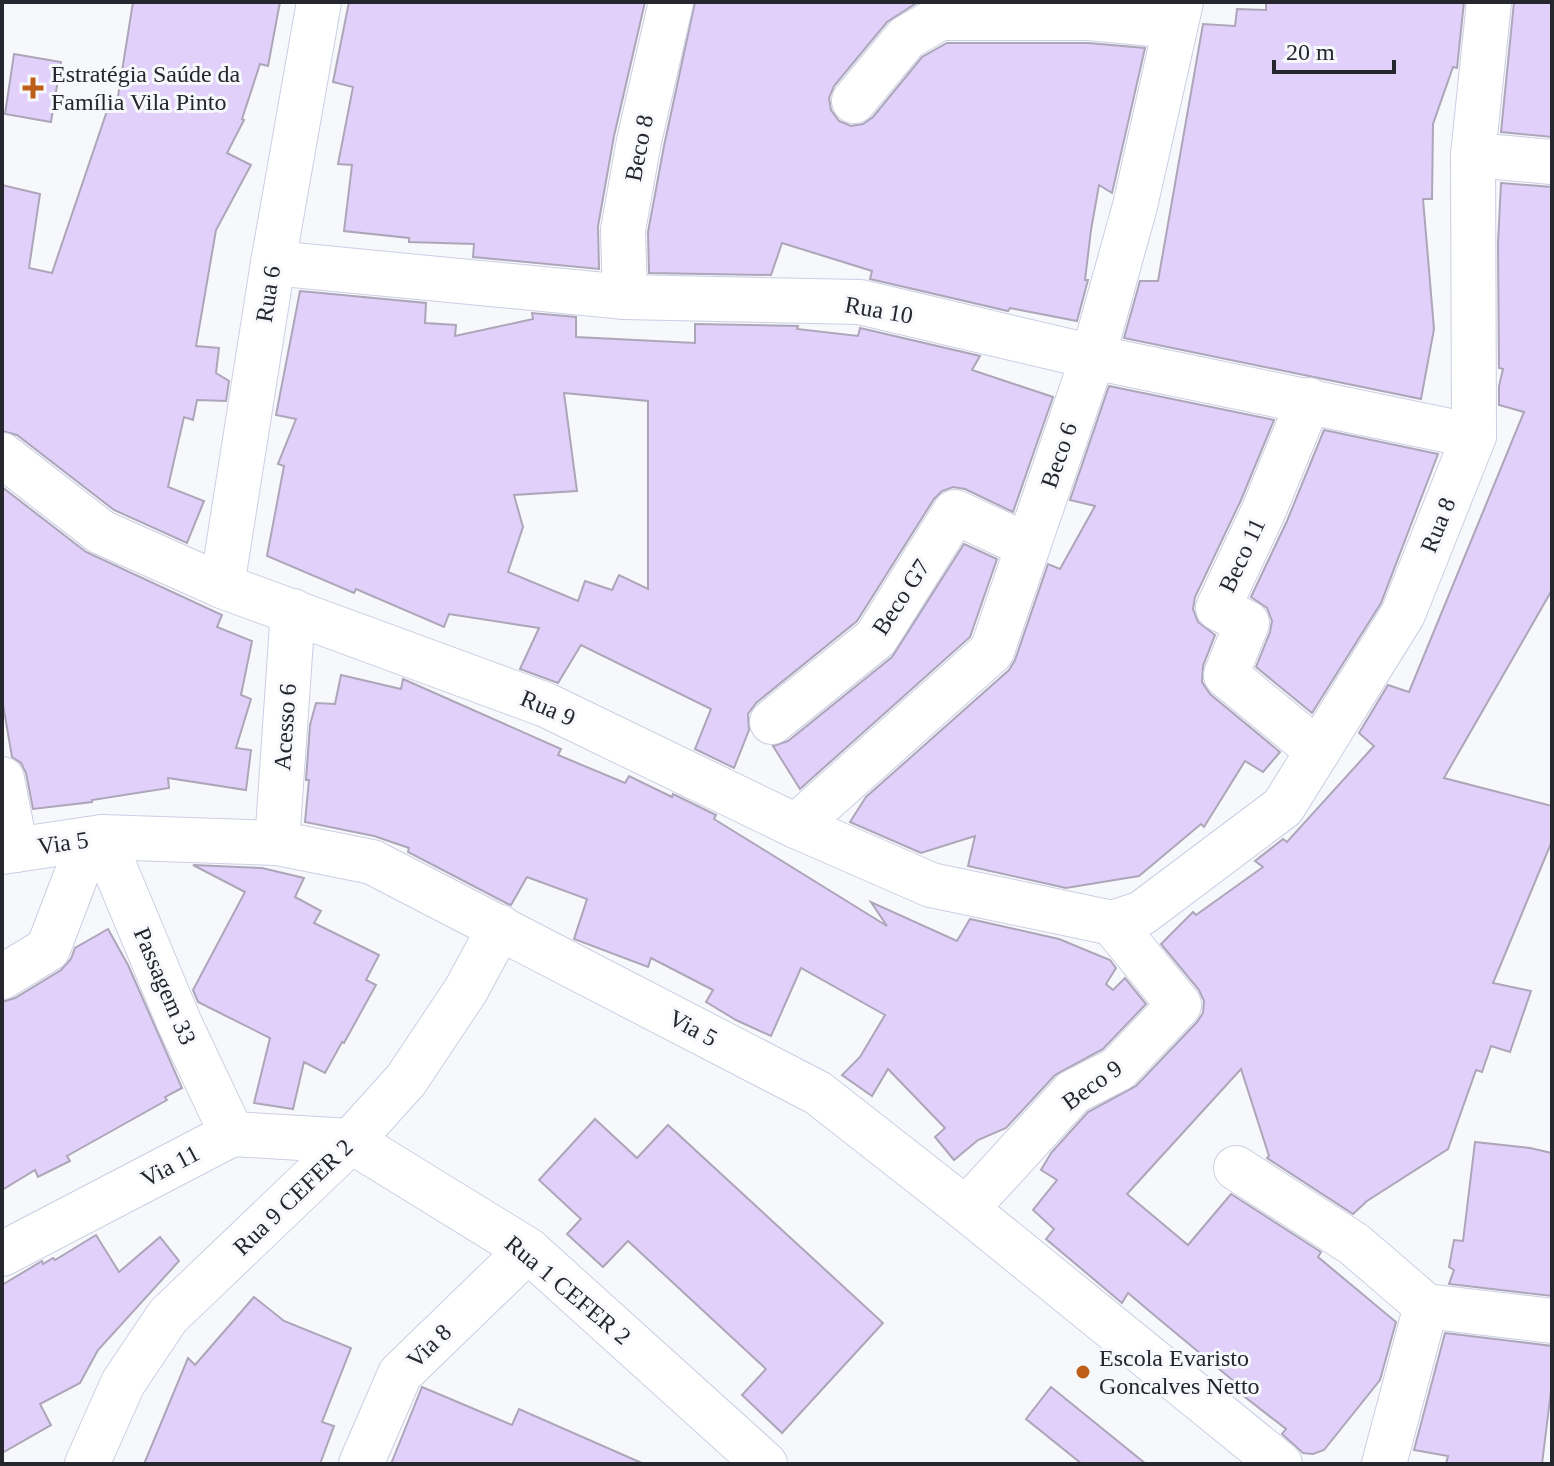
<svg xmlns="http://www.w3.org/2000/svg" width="1554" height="1466" font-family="'Times New Roman',serif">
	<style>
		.building { fill: #e0d0fa; stroke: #ada6b9; stroke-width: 2; fill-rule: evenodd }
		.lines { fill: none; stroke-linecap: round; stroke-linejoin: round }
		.minor-casing { stroke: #cacfe3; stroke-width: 46 }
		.minor { stroke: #fff; stroke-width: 44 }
		.poi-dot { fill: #be5f19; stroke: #f7f8fc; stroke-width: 3 }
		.labels { text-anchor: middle; stroke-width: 6; stroke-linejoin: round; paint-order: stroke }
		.poi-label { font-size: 24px; fill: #25262e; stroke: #f7f8fc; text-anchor: start }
		.street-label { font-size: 24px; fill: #25262e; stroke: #f7f8fc }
	</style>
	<rect width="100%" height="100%" fill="#f7f8fc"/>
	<!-- building -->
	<g class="building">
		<polygon points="133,2 280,2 268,66 260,64 242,119 244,120 227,153 251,165 216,230 196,346 219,348 216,373 229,381 226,401 197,400 193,420 184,417 168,487 204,501 187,543 114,510 17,435 2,431 2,185 40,194 29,268 52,273 109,105 116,109"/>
		<polygon points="349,2 645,2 614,136 598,226 599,269 473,257 474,244 409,242 409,238 344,231 352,165 338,164 353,87 333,82"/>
		<polygon points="695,2 918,2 887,22 834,86 829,98 831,110 839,121 851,126 863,124 873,117 922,57 947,43 1088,43 1145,48 1112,193 1099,185 1091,230 1085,280 1088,280 1077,321 1010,308 1008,311 870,279 872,271 782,243 771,275 649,273 648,232 664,146"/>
		<polygon points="1266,2 1464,2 1457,68 1453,67 1433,124 1432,199 1423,199 1434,329 1421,399 1124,338 1140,281 1158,281 1203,24 1235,26 1237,9 1266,10"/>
		<polygon points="1514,2 1552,2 1552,137 1501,132"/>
		<polygon points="14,54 61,62 51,122 5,114"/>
		<polygon points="1501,183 1552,187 1552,590 1444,778 1552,806 1552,841 1493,983 1531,991 1510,1052 1491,1046 1482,1072 1476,1070 1448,1149 1367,1201 1353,1214 1267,1158 1269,1156 1241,1069 1127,1194 1188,1245 1231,1194 1321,1252 1318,1257 1396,1322 1380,1380 1324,1450 1313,1454 1303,1453 1282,1434 1286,1429 1232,1387 1236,1383 1160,1320 1128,1293 1122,1303 1046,1239 1054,1229 1033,1210 1057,1180 1041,1170 1051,1153 1088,1112 1136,1086 1197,1022 1203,1013 1204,1001 1199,990 1161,944 1193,912 1196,915 1263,867 1255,861 1283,839 1287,842 1374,746 1359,733 1388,685 1409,692 1524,412 1499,405 1499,386 1503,369 1499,368 1498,244"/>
		<path d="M 300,291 L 426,303 L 425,323 L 456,325 L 455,336 L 533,319 L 532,313 L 576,317 L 576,337 L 695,343 L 695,324 L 798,326 L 797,329 L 858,336 L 860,328 L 980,356 L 972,370 L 1053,397 L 1013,512 L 965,489 L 953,487 L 942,491 L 934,499 L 857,621 L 756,703 L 748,714 L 749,730 L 734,768 L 695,749 L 711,709 L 581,645 L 558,683 L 520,669 L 539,628 L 449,614 L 444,627 L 356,589 L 354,593 L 267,556 L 284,466 L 278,464 L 296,419 L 276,415 ZM 564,393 L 648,401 L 648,589 L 619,575 L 612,590 L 585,581 L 578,601 L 508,572 L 523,527 L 514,495 L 577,491 Z"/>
		<polygon points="1109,386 1274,420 1241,500 1195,597 1193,609 1198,622 1215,635 1203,666 1202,682 1210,694 1280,752 1263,772 1245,761 1204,827 1201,824 1139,876 1066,888 968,866 975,836 921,853 850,822 866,797 1009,670 1015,660 1048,564 1060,569 1095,506 1070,500"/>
		<polygon points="1324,430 1438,454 1381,603 1312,713 1256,667 1270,632 1272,621 1267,608 1251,597 1287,521"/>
		<polygon points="2,487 86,552 222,615 217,627 252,641 241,695 251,699 236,748 251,750 246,790 168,778 169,788 92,800 92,802 33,809 26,773 21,763 12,757 2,699"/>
		<polygon points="964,544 997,559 970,637 800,789 773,746 788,741 892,657"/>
		<polygon points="341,675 401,689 403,679 561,749 558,755 625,783 629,776 672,797 673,794 716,815 714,819 887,926 871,902 957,941 970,919 1059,939 1110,960 1116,968 1106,984 1113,990 1125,978 1146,1004 1103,1049 1055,1075 1006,1128 978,1140 954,1160 935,1137 945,1128 888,1069 872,1096 842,1075 860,1057 885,1015 801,968 771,1036 736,1020 706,1002 713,990 651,958 648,967 574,939 587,899 527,877 511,905 508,904 408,852 409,848 374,836 305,822 309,780 306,780 310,725 316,703 335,704"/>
		<polygon points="193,865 262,868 304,878 295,897 321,911 314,923 379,955 366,980 376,985 344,1043 342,1042 325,1073 304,1062 293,1109 254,1103 270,1038 198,1002 193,990 245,892"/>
		<polygon points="108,929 128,965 182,1088 165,1097 167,1100 67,1156 70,1161 38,1177 35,1170 2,1190 2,1002 15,998 61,970 71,959 75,948"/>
		<polygon points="595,1119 637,1158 668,1125 883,1323 782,1433 742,1395 766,1369 628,1241 603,1267 567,1234 581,1219 539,1180"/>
		<polygon points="1475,1142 1530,1148 1552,1153 1552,1296 1449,1284 1454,1270 1449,1267 1454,1240 1463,1241"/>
		<polygon points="96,1235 119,1272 160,1237 179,1261 98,1350 80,1383 40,1404 51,1425 2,1453 2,1285 42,1261 43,1264 53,1258 55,1260"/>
		<polygon points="254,1297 284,1321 351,1348 322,1422 334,1426 320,1464 144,1464 188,1358 195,1365"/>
		<polygon points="1445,1333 1552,1346 1552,1383 1542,1464 1446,1464 1448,1456 1414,1450"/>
		<polygon points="422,1387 512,1425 519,1409 644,1464 391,1464"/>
		<polygon points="1051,1387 1146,1464 1082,1464 1026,1419"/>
	</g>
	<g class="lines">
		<defs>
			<g id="minor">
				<polyline points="854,101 906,38 940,18 1089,18 1175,26"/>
				<polyline points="1473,155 1552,162"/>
				<polyline points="273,263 625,297 860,302 1093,357 1474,436"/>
				<polyline points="625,297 623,230 639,141 671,2"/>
				<polyline points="1309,400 1264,510 1218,608 1247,623 1226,675 1318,751"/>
				<polyline points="2,455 101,532 222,586 546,705 796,826 931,885 1112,923 1142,913 1283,807 1403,614 1474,436 1473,155 1489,2"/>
				<polyline points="222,586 273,263 319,2"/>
				<polyline points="772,722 876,638 955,512 1028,546"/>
				<polyline points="2,779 16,850"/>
				<polyline points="796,826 992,651 1093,357 1135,206 1181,2"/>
				<polyline points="102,837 179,1022 232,1134"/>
				<polyline points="277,843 293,611"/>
				<polyline points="2,852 102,837 277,843 372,862 818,1093 966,1209 1280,1464"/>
				<polyline points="2,977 48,949 90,839"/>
				<polyline points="1236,1168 1354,1244 1426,1306"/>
				<polyline points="966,1209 1073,1092 1118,1069 1179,1005 1112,923"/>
				<polyline points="2,1254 232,1134 351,1141 528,1250 765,1464"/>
				<polyline points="1426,1306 1552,1321"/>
				<polyline points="87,1464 123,1383 168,1316 351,1141 406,1080 466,990 500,927"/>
				<polyline points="361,1464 400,1374 528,1250"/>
				<polyline points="1384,1464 1426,1306"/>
			</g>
		</defs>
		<!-- minor casing -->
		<use href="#minor" class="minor-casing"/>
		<!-- minor -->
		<use href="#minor" class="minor"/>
	</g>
	<!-- markers -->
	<g class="poi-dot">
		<path d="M29 76h8v8h8v8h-8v8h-8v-8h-8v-8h8z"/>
		<circle cx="1083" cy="1372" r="8"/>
	</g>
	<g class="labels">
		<!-- poi labels -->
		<g class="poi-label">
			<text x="51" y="82">Estratégia Saúde da<tspan x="51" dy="28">Família Vila Pinto</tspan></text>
			<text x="1099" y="1366">Escola Evaristo<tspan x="1099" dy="28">Goncalves Netto</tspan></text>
		</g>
		<!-- street labels -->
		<g class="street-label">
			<text transform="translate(639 148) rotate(-79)" y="8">Beco 8</text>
			<text transform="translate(268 294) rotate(-81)" y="8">Rua 6</text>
			<text transform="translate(879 310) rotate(10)" y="8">Rua 10</text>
			<text transform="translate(1059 455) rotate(-71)" y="8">Beco 6</text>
			<text transform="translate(1438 525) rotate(-68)" y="8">Rua 8</text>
			<text transform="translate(1242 555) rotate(-65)" y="8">Beco 11</text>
			<text transform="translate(901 597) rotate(-57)" y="8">Beco G7</text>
			<text transform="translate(548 708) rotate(23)" y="8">Rua 9</text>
			<text transform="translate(285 727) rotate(-86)" y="8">Acesso 6</text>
			<text transform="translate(63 843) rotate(-8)" y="8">Via 5</text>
			<text transform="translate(165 986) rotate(67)" y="8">Passagem 33</text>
			<text transform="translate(693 1028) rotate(28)" y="8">Via 5</text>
			<text transform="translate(1092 1085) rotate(-36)" y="8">Beco 9</text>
			<text transform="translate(170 1166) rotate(-28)" y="8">Via 11</text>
			<text transform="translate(293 1197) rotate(-44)" y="8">Rua 9 CEFER 2</text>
			<text transform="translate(568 1290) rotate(40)" y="8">Rua 1 CEFER 2</text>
			<text transform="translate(429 1346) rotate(-44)" y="8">Via 8</text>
		</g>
	</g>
	<!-- border -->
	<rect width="1554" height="1466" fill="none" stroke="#25262e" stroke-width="8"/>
	<!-- scale -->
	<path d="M1274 60v12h120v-12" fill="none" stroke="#25262e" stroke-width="4"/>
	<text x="1286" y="60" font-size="24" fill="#25262e" stroke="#f7f8fc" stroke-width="6" paint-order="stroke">20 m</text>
</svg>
